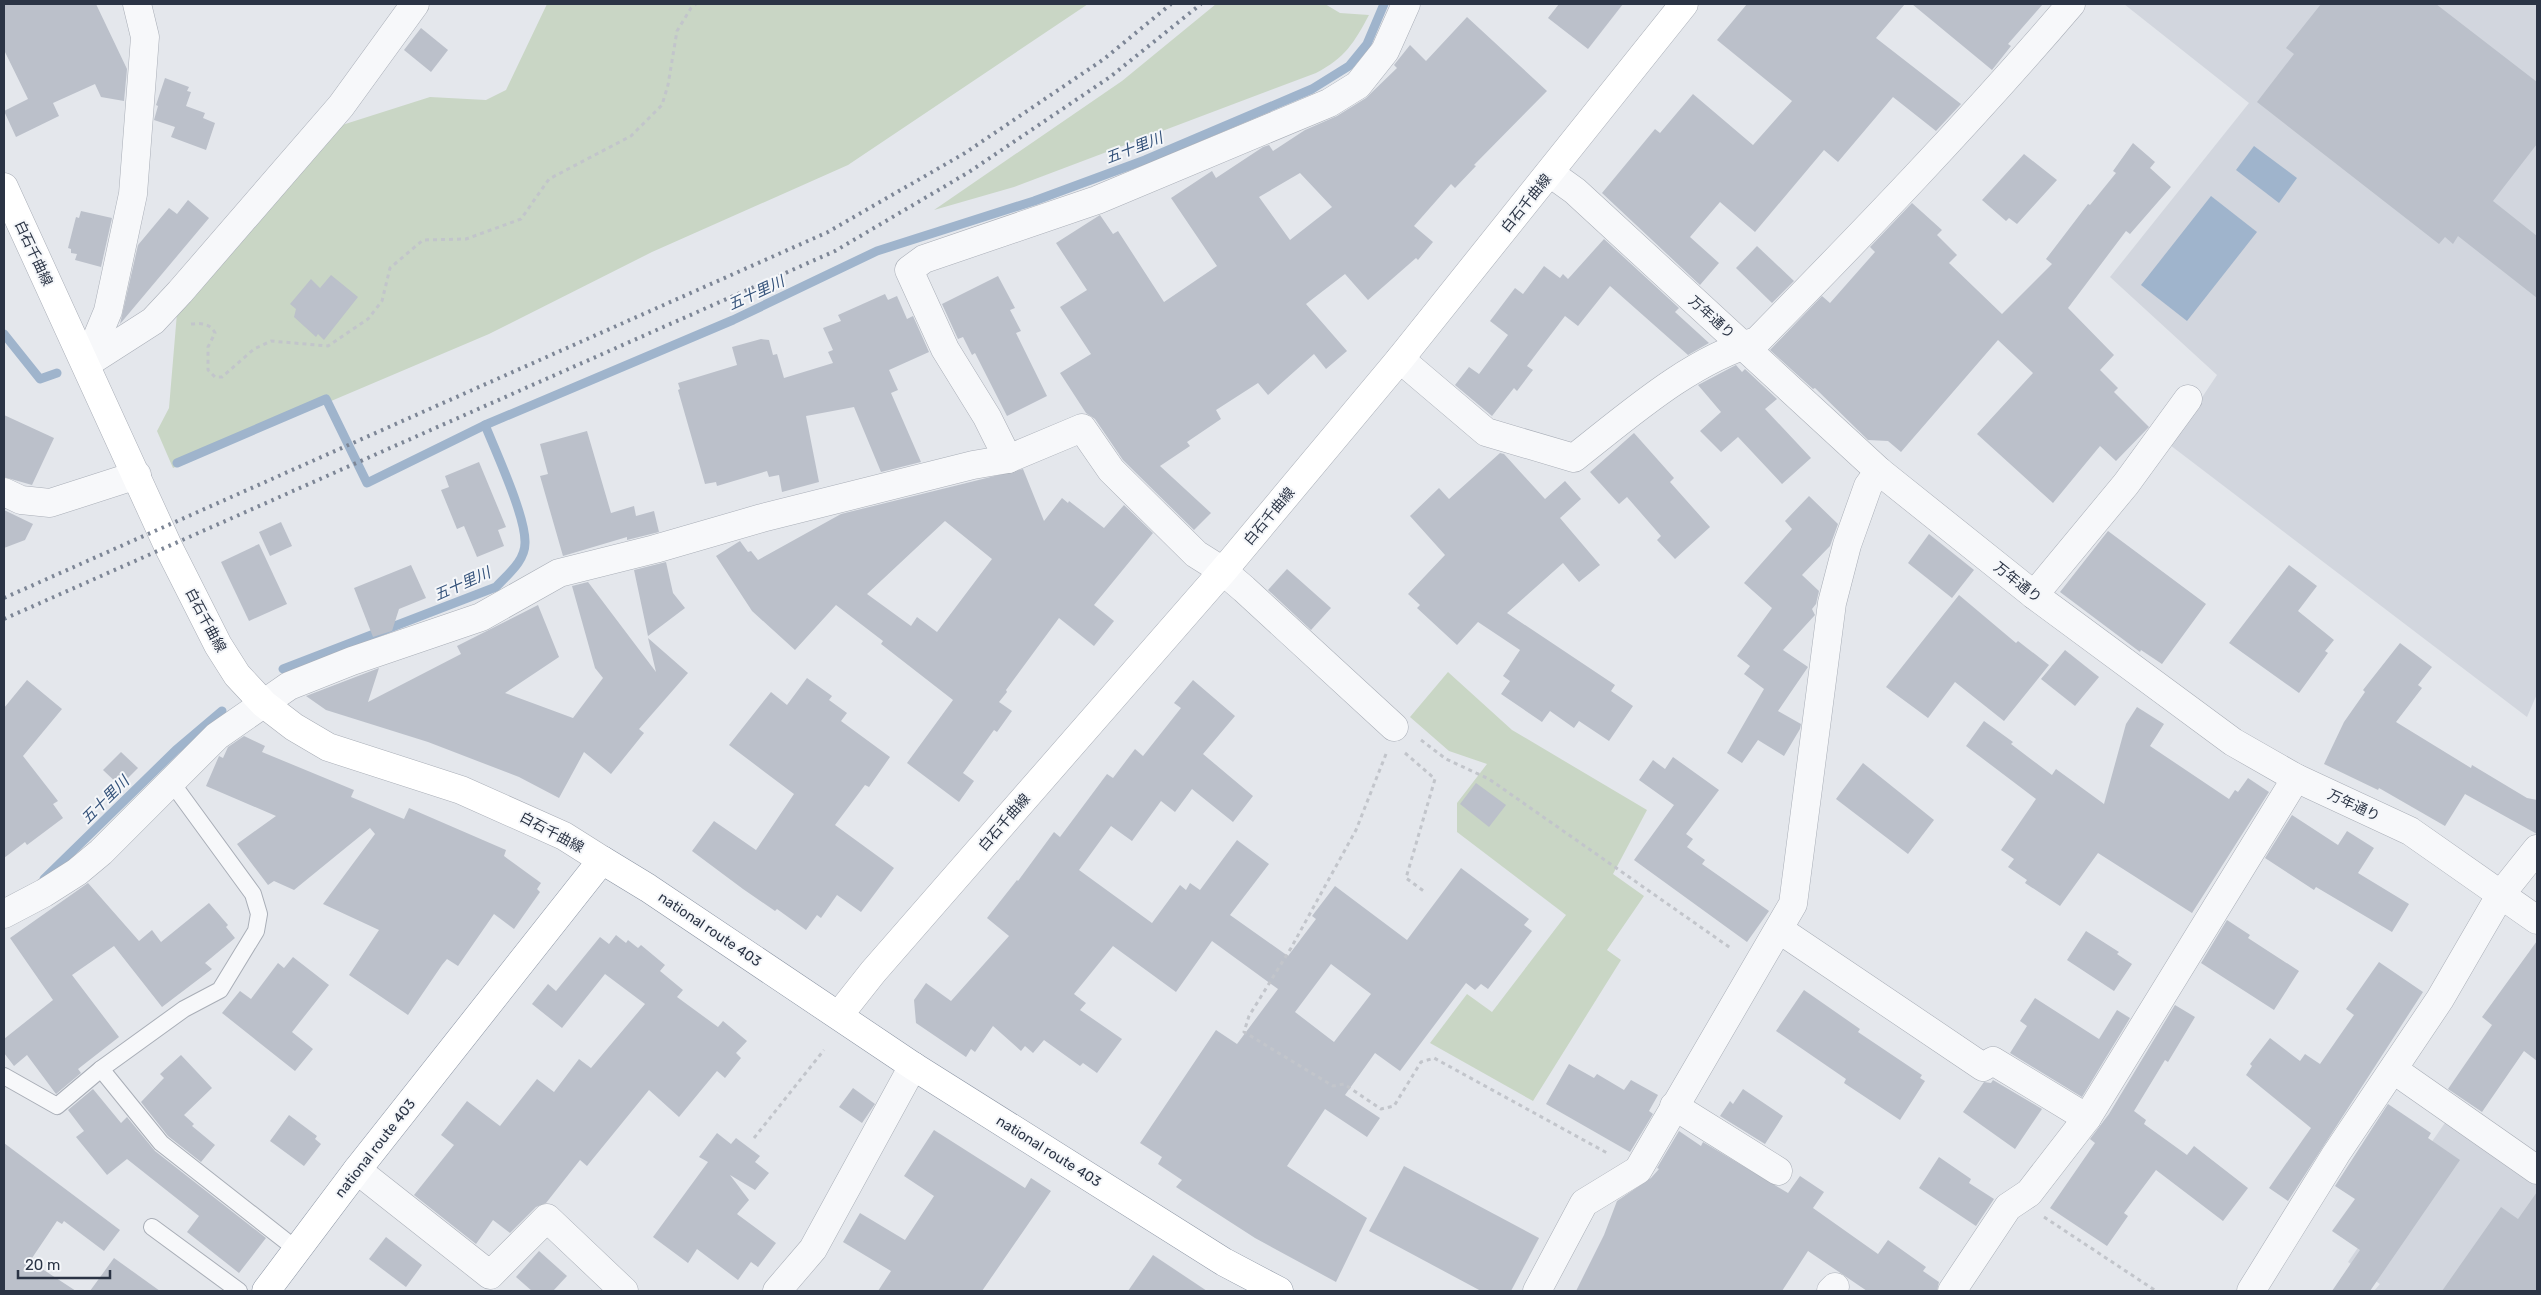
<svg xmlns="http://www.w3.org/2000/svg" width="2541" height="1295" font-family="Rubik,'Noto Sans JP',sans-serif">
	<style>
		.built { fill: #d2d6de }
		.green { fill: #c9d6c5 }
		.water { fill: #9fb4cc }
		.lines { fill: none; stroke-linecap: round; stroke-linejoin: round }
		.stream { stroke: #9fb4cc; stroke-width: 9 }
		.building { fill: #bbc0ca; fill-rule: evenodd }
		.service-casing { stroke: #a9aeb7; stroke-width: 18 }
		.minor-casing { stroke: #a9aeb7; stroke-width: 29 }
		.secondary-casing { stroke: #a9aeb7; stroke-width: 29 }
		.trunk-casing { stroke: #8b94a3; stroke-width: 29 }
		.path { stroke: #c2c5cb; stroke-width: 3; stroke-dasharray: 4 4; stroke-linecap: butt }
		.service { stroke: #f7f8fa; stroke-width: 16 }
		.minor { stroke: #f7f8fa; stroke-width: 28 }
		.secondary { stroke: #fff; stroke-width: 28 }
		.trunk { stroke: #fff; stroke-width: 28 }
		.rail { stroke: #7d8696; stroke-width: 4; stroke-dasharray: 2.5 5; stroke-linecap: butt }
		.labels { text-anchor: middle; stroke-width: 4; stroke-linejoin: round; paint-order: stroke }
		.street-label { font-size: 14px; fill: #2b3445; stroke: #f4f6f9 }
		.water-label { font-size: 15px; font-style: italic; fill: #34527a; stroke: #f4f6f9 }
	</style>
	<rect width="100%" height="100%" fill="#e4e7ec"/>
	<!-- built -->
	<g class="built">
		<polygon points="2124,4 2537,4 2537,694 2527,717 2170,445 2217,375 2110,277 2249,103"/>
		<polygon points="2447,1120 2537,1184 2537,1291 2374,1291 2380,1284 2348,1262"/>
	</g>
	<!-- green -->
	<g class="green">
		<polygon points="547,4 1088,4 848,165 652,252 489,334 173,468 157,431 169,408 177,313 339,126 430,97 486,100 506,90"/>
		<path d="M 1216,4 L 1325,4 L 1340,13 L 1369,15 C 1354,43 1345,58 1316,73 L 1014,187 L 934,210 L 1122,81 Z"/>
		<polygon points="1448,672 1512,730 1647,810 1613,874 1644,896 1607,950 1621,960 1533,1101 1430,1043 1467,994 1492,1012 1566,915 1457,832 1457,803 1487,764 1449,751 1410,717"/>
	</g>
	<!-- water -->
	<g class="water">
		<polygon points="2254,146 2297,178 2279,203 2236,170"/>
		<polygon points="2211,196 2257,232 2187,321 2141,285"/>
	</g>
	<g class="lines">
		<!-- stream -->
		<g class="stream">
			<polyline points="4,334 40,379 57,373"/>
			<polyline points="177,463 326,399 367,483 485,425"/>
			<path d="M 283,669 L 496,587 C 508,574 525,561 525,543 C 526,517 496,452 485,425 L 733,320 L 877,251 L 1034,201 L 1145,160 L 1312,89 L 1349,66 L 1367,44 L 1384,4"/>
			<polyline points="44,879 176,750 222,711"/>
		</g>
	</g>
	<!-- building -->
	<g class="building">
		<polygon points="4,4 96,4 127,69 124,101 101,97 95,84 53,103 59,116 16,137 4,111 28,99 4,50"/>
		<polygon points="1559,4 1623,4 1588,49 1548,18"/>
		<polygon points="1747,4 1905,4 1876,38 1961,104 1936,131 1893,97 1838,162 1824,150 1755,232 1720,202 1690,237 1719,263 1700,285 1602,193 1655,129 1660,133 1693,94 1753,145 1792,101 1717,40"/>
		<polygon points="1912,4 2043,4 2008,44 2011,46 1992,70"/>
		<polygon points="2321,4 2436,4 2537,82 2537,144 2493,201 2537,236 2537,298 2458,236 2453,244 2445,237 2439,244 2257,102 2294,54 2286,48"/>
		<path d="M 1467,17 L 1547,91 L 1474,165 L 1476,166 L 1455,188 L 1451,184 L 1414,226 L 1433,242 L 1418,260 L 1416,258 L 1368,300 L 1345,274 L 1306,304 L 1347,351 L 1326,369 L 1314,354 L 1268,395 L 1258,383 L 1216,410 L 1221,419 L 1187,442 L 1190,446 L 1160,466 L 1211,513 L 1194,530 L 1123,460 L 1095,419 L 1086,413 L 1060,373 L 1091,354 L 1060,307 L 1087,290 L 1056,243 L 1100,215 L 1113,234 L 1118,231 L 1164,302 L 1217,266 L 1171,198 L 1212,171 L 1216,178 L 1263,147 L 1269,145 L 1273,151 L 1305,130 L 1337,116 L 1366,98 L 1397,68 L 1394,65 L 1410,45 L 1426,61 ZM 1300,173 L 1332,207 L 1290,240 L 1259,197 Z"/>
		<polygon points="421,28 448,50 431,72 404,50"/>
		<polygon points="165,78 189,87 187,91 191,92 186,106 205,113 203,118 215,123 206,150 171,137 175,127 154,120 158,106 156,105"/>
		<polygon points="2133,143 2155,162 2150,168 2171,187 2130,234 2126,231 2068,308 2114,355 2100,370 2118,388 2114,392 2149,427 2116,461 2100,446 2053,503 1977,434 2033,373 1998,340 1901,452 1888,441 1868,440 1815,388 1813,389 1770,350 1822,296 1830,303 1875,252 1870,247 1912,203 1942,230 1937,235 1957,255 1949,263 2002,314 2052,264 2046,259 2088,204 2090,205 2116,173 2113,171"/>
		<polygon points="2024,154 2057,180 2017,224 2009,218 2006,221 1982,200"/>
		<polygon points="188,200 209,218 120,324 138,245 169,208 177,214"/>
		<polygon points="81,211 112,218 101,267 75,260 77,254 71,253 71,249 68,248 76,217 79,218"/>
		<polygon points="1604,239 1679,308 1675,312 1709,343 1688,355 1610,286 1578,326 1565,316 1527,366 1533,370 1517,391 1514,388 1492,416 1455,385 1469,367 1479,374 1508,335 1490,321 1515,288 1523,294 1544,266 1560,278 1563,274 1568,279"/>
		<polygon points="1757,246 1794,281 1772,303 1736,268"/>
		<polygon points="331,275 358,297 324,340 318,334 316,337 294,317 296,309 290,304 311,279 320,288"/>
		<polygon points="998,276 1015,308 1010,310 1021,331 1016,333 1047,396 1007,416 975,353 972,355 963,337 958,339 942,304"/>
		<polygon points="885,294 888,300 897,296 907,319 913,316 929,352 889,370 898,390 891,393 921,462 881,472 854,407 806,416 819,482 782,492 779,475 769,477 767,471 717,486 716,482 705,484 678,390 680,389 678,383 737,365 732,347 761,339 769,340 773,355 777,354 784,378 833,363 828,352 833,350 823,328 841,321 838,315"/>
		<polygon points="1736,365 1742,372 1745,369 1777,399 1765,409 1811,458 1782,484 1738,437 1721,452 1700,431 1721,412 1698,385"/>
		<polygon points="4,415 54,438 32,485 4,477"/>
		<polygon points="587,431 611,513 634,506 636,516 654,511 659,532 627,540 627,537 563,556 540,476 548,474 540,444"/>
		<polygon points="1634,433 1674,478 1670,482 1710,527 1675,559 1657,540 1661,536 1627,497 1619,504 1590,472"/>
		<polygon points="1500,453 1504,454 1545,499 1565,481 1581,499 1560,518 1600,565 1579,582 1563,563 1507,613 1615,685 1611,691 1633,706 1609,741 1579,721 1574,728 1550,711 1542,722 1501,694 1510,681 1503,676 1520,650 1478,622 1457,645 1417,608 1420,605 1408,594 1445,555 1410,516 1439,488 1449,499"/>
		<polygon points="479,462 506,527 498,530 504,546 477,557 464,526 457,529 441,490 449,487 445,476"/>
		<path d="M 1023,469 L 1044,521 L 1062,498 L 1068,503 L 1069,501 L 1104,528 L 1124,505 L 1153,533 L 1094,605 L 1114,621 L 1094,646 L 1059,618 L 1006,690 L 1007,692 L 999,702 L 1012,711 L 997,732 L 994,730 L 963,773 L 974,781 L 959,802 L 907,763 L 953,700 L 881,644 L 883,641 L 836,605 L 795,650 L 752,611 L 716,556 L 740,541 L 748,552 L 751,551 L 758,560 L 841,514 ZM 945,521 L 992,559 L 937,632 L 917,617 L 911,626 L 867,594 Z"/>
		<polygon points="1809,496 1838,524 1830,546 1802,575 1819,591 1816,604 1812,609 1815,615 1783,650 1808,667 1778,711 1801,724 1800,729 1784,756 1758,740 1742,763 1727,753 1764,689 1744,674 1750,666 1737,656 1772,608 1744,583 1792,529 1785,521"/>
		<polygon points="4,510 33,524 25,540 4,548"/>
		<polygon points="281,522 292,546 270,556 259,532"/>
		<polygon points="2108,531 2206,604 2162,664 2141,650 2140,652 2060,592"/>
		<polygon points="1929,534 1974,570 1952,598 1908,563"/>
		<polygon points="259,544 287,604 249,621 221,562"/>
		<polygon points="666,562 673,593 685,608 648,636 634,570"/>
		<polygon points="411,565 426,598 399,609 392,631 373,637 354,588"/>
		<polygon points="2289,565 2317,586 2298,611 2334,640 2325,651 2328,653 2299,693 2229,643"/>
		<polygon points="1287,569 1331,608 1311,630 1268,590"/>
		<polygon points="588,582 656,672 648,638 688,673 639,729 644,733 611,774 584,752 559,798 519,777 428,742 326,710 306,696 379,668 368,702 461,654 457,646 538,605 559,657 505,693 573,718 603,678 595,668 572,586"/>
		<polygon points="1959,595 2016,643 2018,641 2049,665 2004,721 1955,682 1928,718 1886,687"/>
		<polygon points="2400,643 2432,667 2418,685 2422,688 2396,722 2471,768 2472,765 2527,798 2537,800 2537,834 2465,794 2445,826 2379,788 2378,790 2324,764 2344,722 2365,692 2363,690"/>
		<polygon points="2065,650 2099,677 2075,706 2041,679"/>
		<polygon points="807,678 832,696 829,700 847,713 841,721 890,757 869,787 865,785 835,825 894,868 861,912 837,895 821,918 817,915 806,930 777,909 775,911 743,889 692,851 714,821 756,850 794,794 729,745 771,692 787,705"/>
		<polygon points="27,680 62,709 23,756 58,801 53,804 63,818 27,845 25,842 4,858 4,708"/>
		<path d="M 1193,680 L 1235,716 L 1203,754 L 1253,796 L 1233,822 L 1192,789 L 1175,812 L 1161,801 L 1132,841 L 1111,826 L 1079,870 L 1152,923 L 1180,885 L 1186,890 L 1190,883 L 1200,890 L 1237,840 L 1269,864 L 1230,915 L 1288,956 L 1316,919 L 1312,916 L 1335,886 L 1407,940 L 1461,868 L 1529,919 L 1524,925 L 1532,931 L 1488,989 L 1481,984 L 1475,990 L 1466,983 L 1400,1071 L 1375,1053 L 1345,1095 L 1380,1118 L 1367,1137 L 1325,1109 L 1287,1166 L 1367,1218 L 1336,1282 L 1255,1238 L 1176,1187 L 1182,1180 L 1158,1164 L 1162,1157 L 1140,1143 L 1216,1030 L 1237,1044 L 1278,989 L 1212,941 L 1176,992 L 1113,946 L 1074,994 L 1086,1003 L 1080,1010 L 1122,1039 L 1097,1073 L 1083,1063 L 1080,1066 L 1044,1040 L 1033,1053 L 1025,1046 L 1021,1051 L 993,1026 L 975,1052 L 971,1049 L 966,1057 L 916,1023 L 914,1000 L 926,983 L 951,1001 L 1009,936 L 987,918 L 1017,880 L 1018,881 L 1054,832 L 1060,837 L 1107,774 L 1113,778 L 1135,749 L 1143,756 L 1181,708 L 1174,703 ZM 1331,964 L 1371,994 L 1334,1042 L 1295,1012 Z"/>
		<polygon points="2137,707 2164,724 2150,746 2229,799 2235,790 2238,792 2248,778 2269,792 2192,913 2098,853 2060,906 2025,883 2027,880 2008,867 2014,859 2001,850 2036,799 1966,746 1984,721 2013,742 2011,744 2052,775 2056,769 2104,804 2126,724"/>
		<polygon points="244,736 265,746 262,752 354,790 351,797 404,819 409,808 506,850 504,856 541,883 537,889 540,892 514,929 494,914 458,966 447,959 442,965 408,1015 349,975 379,930 323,904 375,834 370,828 294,890 274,881 268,885 237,844 276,816 206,786 219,756 223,758 228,747"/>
		<polygon points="121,752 138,768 120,786 103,770"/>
		<polygon points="1673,757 1719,790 1686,834 1693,839 1687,847 1705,860 1702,864 1769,911 1747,942 1634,860 1674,805 1639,780 1653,760 1665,769"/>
		<polygon points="1863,763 1934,820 1908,854 1836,799"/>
		<polygon points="1476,783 1506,805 1489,827 1460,804"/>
		<polygon points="2292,815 2338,845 2347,831 2374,848 2358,873 2409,904 2392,932 2316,887 2314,890 2265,858"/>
		<polygon points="88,883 139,941 152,930 161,942 209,903 228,925 226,927 235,938 205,963 212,969 162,1007 114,946 72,975 119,1037 78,1069 81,1073 56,1094 27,1055 14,1066 4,1053 4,1039 53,1000 10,938"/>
		<polygon points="2227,920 2250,935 2248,938 2299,971 2274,1010 2201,963"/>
		<polygon points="2086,931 2119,952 2117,954 2132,964 2114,991 2067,960"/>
		<polygon points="616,935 626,943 628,940 638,948 641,945 665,965 660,971 683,990 677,997 718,1027 723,1021 747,1041 736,1053 741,1058 725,1078 717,1071 679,1117 649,1090 587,1166 580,1160 546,1203 536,1207 510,1233 493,1220 476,1244 414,1195 454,1145 441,1135 467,1101 500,1126 537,1079 554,1092 579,1059 591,1068 602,1055 645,1004 605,974 562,1028 532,1004 548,984 556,991 600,937 609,944"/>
		<polygon points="2537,941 2537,1061 2524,1051 2482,1112 2448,1089 2492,1025 2482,1017"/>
		<polygon points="293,957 329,985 292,1032 313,1049 295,1071 222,1013 240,991 251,999 278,963 284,968"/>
		<polygon points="2379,962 2423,992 2288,1201 2269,1188 2311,1128 2246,1075 2252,1066 2250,1064 2270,1038 2300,1061 2305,1054 2320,1064 2354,1015 2346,1009"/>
		<polygon points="1804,990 1860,1029 1858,1032 1922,1075 1920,1078 1925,1081 1900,1120 1844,1083 1846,1079 1776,1031"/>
		<polygon points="2035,998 2099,1039 2117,1010 2130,1018 2082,1097 2010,1053 2027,1026 2020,1021"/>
		<polygon points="2175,1005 2195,1017 2168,1062 2165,1060 2134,1111 2146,1120 2144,1124 2187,1155 2194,1146 2248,1188 2223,1221 2156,1170 2124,1213 2128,1216 2107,1246 2050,1208 2095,1143 2090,1139 2109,1114"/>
		<polygon points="181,1055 212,1088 184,1115 194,1124 192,1126 215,1145 201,1162 168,1136 141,1102 164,1078 160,1074"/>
		<polygon points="1569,1064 1594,1078 1597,1074 1624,1090 1631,1080 1658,1095 1649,1111 1653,1114 1630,1152 1546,1104"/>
		<polygon points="1993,1080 2042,1109 2015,1149 1963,1112 1984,1082 1991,1083"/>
		<polygon points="853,1088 875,1104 862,1123 839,1107"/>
		<polygon points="93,1089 121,1123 127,1117 155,1151 266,1238 239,1273 187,1232 199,1216 127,1159 107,1175 76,1137 84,1131 68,1110"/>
		<polygon points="1743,1089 1783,1116 1765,1144 1720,1116 1730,1101 1733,1104"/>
		<polygon points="2388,1104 2431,1133 2428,1138 2460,1160 2370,1291 2332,1291 2360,1250 2332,1231 2355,1199 2335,1186"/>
		<polygon points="289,1115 317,1136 315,1139 321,1144 304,1166 270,1141"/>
		<polygon points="934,1130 1025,1188 1031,1178 1051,1191 982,1291 878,1291 891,1271 843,1242 860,1213 905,1240 934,1196 904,1176"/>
		<polygon points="1679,1131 1701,1146 1703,1142 1788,1193 1800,1176 1824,1192 1813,1208 1878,1254 1888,1240 1926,1267 1923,1271 1939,1282 1937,1291 1867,1291 1808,1251 1782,1291 1576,1291 1604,1235 1617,1201 1651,1178 1659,1169 1657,1168"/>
		<polygon points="717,1133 731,1144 736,1138 760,1156 755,1162 769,1173 755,1190 730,1175 749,1200 737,1214 776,1243 758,1267 751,1262 738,1280 697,1249 688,1263 653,1237 708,1162 699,1157"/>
		<polygon points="4,1143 120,1230 104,1251 64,1221 62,1224 57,1221 30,1261 76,1291 4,1291"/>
		<polygon points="1939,1157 1971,1179 1969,1183 1994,1199 1976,1226 1919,1188"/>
		<polygon points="1404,1166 1539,1238 1511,1291 1481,1291 1369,1231"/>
		<polygon points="2537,1192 2537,1291 2442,1291 2501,1207 2518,1219"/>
		<polygon points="386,1237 422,1265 406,1287 369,1259"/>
		<polygon points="539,1251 567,1276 553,1291 532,1291 516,1277"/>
		<polygon points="1153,1255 1207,1291 1128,1291"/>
		<polygon points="114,1258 160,1291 90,1291"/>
	</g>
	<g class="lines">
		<defs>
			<g id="service">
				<polyline points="101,1069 161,1143 296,1249"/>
				<polyline points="4,1076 57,1106 101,1069 184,1009 220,990 256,931 259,914 253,894 172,783"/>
				<polyline points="152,1227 239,1291"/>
			</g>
			<g id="minor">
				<polyline points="1550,173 1575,191 1879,471 2034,595 2233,742 2296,778 2410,831 2537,920"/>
				<path d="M 1400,359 L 1486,432 L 1574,458 C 1629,415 1689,361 1757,341 C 1865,231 1971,121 2071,4"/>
				<polyline points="86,364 153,321 180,292 341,106 415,4"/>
				<polyline points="86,364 108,311 133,194 145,37 137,4"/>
				<polyline points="1008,459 987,417 945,349 909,270 924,259 1097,200 1329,103 1358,85 1385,51 1406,4"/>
				<polyline points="4,492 21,500 50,503 137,475"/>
				<polyline points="2034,595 2126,484 2188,399"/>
				<polyline points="4,914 44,893 77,872 101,852 217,736 289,686 352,661 481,617 559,573 655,549 762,518 973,465 1008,459 1082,428 1111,470 1196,554 1223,571 1244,589 1394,727"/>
				<polyline points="1780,930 1983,1067 1993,1061 2087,1118"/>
				<polyline points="2394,1070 2537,1170"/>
				<polyline points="1674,1106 1778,1171"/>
				<polyline points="357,1170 490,1275 547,1218 624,1291"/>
				<polyline points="777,1291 813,1249 913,1066"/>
				<polyline points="1537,1291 1584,1203 1638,1170 1793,904 1832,603 1847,545 1868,486 1879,471"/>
				<polyline points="1831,1291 1835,1287"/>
				<polyline points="1952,1291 2008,1207 2029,1193 2087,1118 2296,778"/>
				<polyline points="2251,1291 2336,1154 2440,999 2501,894 2537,849"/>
			</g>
			<g id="secondary">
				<polyline points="4,187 168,546 218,645 237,675 264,704 294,727 328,747 461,790 564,836 602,860"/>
				<polyline points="839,1015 873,972 1223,571 1400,359 1684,4"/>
			</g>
			<polyline id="trunk" points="266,1291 357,1170 602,860 648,888 913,1066 1224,1262 1279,1291"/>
		</defs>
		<!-- service casing -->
		<use href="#service" class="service-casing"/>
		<!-- minor casing -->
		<use href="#minor" class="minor-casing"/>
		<!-- secondary casing -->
		<use href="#secondary" class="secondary-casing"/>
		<!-- trunk casing -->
		<use href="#trunk" class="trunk-casing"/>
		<!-- path -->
		<g class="path">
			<path d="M 191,324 C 201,323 210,323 215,333 L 208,347 L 208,370 L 215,377 L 222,377 L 254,349 L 271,341 L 328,346 L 368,319 L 382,301 L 390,268 L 423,240 L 466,239 L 521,219 L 549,179 L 631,136 L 662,105 L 668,85 L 677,31 L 691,8 L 696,4"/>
			<polyline points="1421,740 1446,759 1489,779 1732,949"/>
			<polyline points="1405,753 1435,779 1406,878 1425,892"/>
			<polyline points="1386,754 1356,830 1291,948 1249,1016 1244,1032 1333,1086 1344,1084 1381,1109 1394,1106 1421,1062 1434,1058 1609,1154"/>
			<polyline points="754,1138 824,1050"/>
			<polyline points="2044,1217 2156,1291"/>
		</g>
		<!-- service -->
		<use href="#service" class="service"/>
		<!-- minor -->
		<use href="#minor" class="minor"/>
		<!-- secondary -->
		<use href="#secondary" class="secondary"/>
		<!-- trunk -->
		<use href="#trunk" class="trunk"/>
		<!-- rail -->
		<g class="rail">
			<polyline points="4,598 828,232 965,153 1104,59 1171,4"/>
			<polyline points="4,619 835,251 969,172 1110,77 1201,4"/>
		</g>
	</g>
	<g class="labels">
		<!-- street labels -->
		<g class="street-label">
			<text transform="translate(1526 203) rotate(-51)" y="5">白石千曲線</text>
			<text transform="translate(34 253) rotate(65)" y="5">白石千曲線</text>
			<text transform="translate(1712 317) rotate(42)" y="5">万年通り</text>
			<text transform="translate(1269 516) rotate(-50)" y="5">白石千曲線</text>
			<text transform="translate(2018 582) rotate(38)" y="5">万年通り</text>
			<text transform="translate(206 620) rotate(62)" y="5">白石千曲線</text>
			<text transform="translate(2354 805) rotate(25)" y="5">万年通り</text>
			<text transform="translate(1004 822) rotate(-49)" y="5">白石千曲線</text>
			<text transform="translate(552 832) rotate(28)" y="5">白石千曲線</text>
			<text transform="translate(710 929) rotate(34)" y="5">national route 403</text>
			<text transform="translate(375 1148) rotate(-52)" y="5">national route 403</text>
			<text transform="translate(1049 1151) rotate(32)" y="5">national route 403</text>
		</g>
		<!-- water labels -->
		<g class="water-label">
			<text transform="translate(1134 148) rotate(-21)" y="5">五十里川</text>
			<text transform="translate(756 293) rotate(-25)" y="5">五十里川</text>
			<text transform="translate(462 584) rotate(-24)" y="5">五十里川</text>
			<text transform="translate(105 800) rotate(-45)" y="5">五十里川</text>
		</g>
	</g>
	<!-- border -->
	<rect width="2541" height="1295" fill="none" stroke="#2b3445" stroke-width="10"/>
	<!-- scale -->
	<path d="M18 1270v8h92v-8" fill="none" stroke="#2b3445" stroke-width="2.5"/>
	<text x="25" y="1270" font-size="15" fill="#2b3445" stroke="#f4f6f9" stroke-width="4" paint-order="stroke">20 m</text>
</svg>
